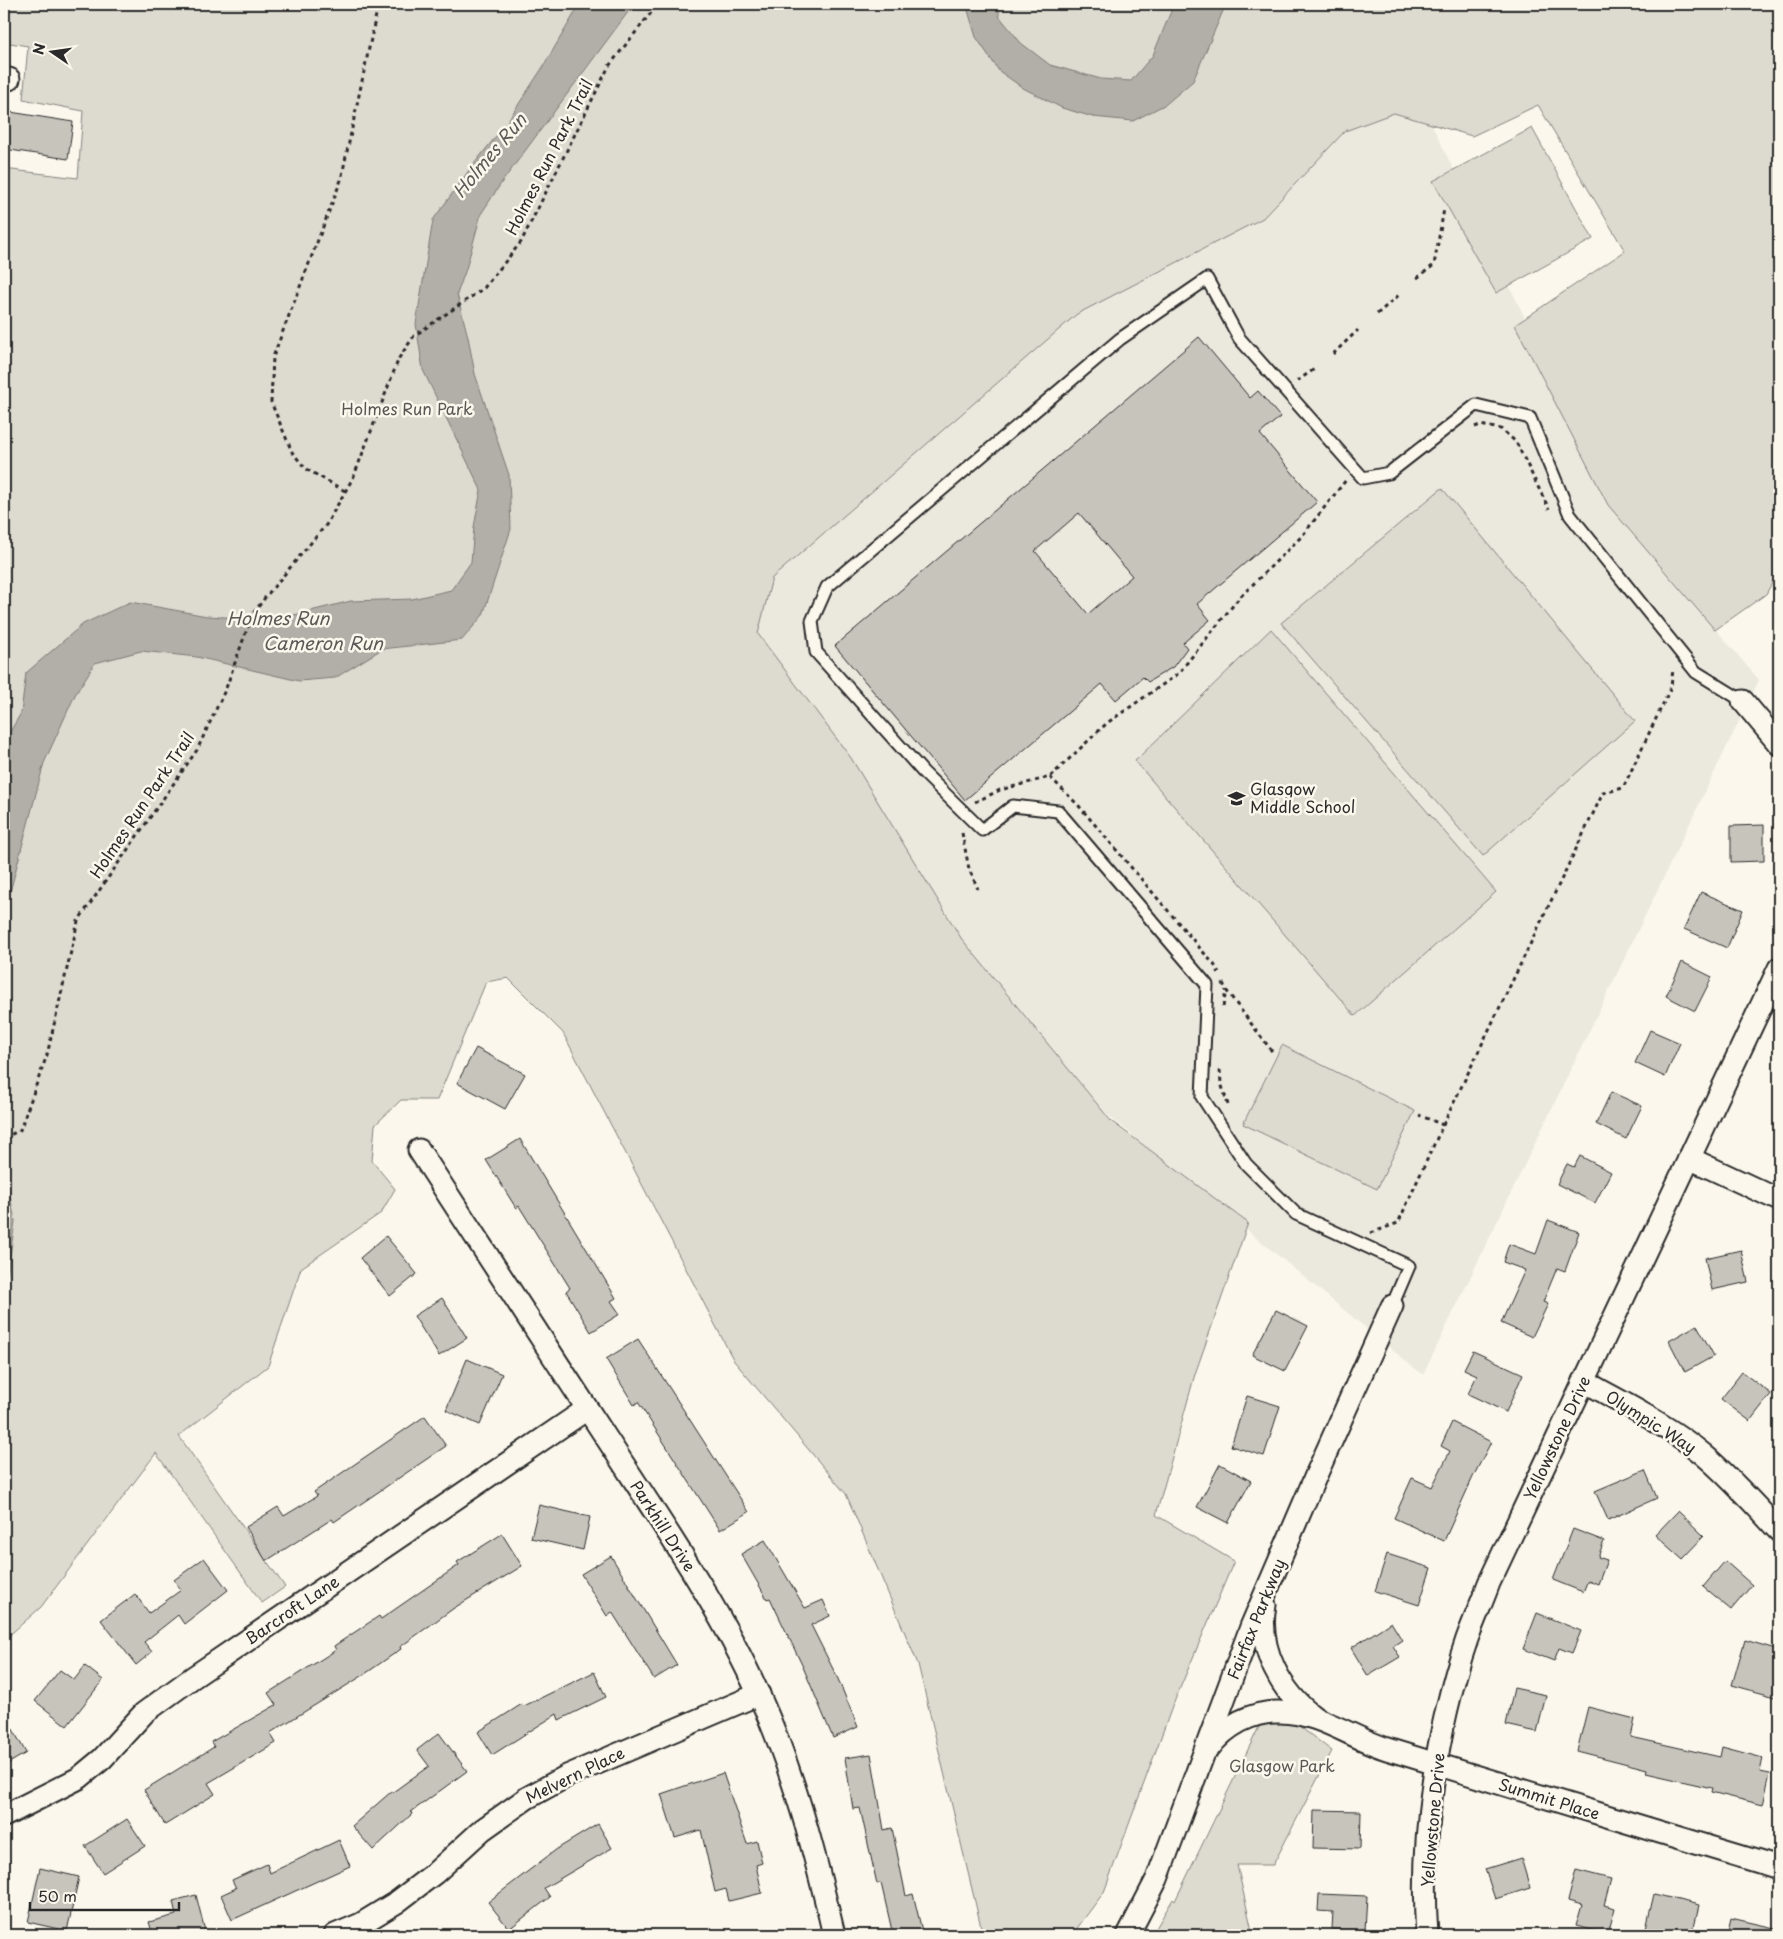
<svg xmlns="http://www.w3.org/2000/svg" width="1783" height="1939" font-family="'Playpen Sans',sans-serif">
	<style>
		.built { fill: #ebe8de }
		.green { fill: #dddad0; stroke: #84827e }
		.water { fill: #b1afa7; stroke: #7b7a75 }
		.building { fill: #c7c4bc; stroke: #2b2b2b; fill-rule: evenodd }
		.lines { fill: none; stroke-linecap: round; stroke-linejoin: round }
		.service-casing { stroke: #2b2b2b; stroke-width: 15 }
		.minor-casing { stroke: #2b2b2b; stroke-width: 25 }
		.path { stroke: #2b2b2b; stroke-width: 3; stroke-dasharray: 4 4; stroke-linecap: butt }
		.service { stroke: #fbf7ec; stroke-width: 11 }
		.minor { stroke: #fbf7ec; stroke-width: 21 }
		.labels { text-anchor: middle; stroke-width: 5; stroke-linejoin: round; paint-order: stroke }
		.street-label { font-size: 16px; fill: #2b2b2b; stroke: #fbf7ec }
		.park-label { font-size: 16px; fill: #585754; stroke: #fbf7ec }
		.poi-label { font-size: 16px; fill: #2b2b2b; stroke: #fbf7ec; text-anchor: start }
		.water-label { font-size: 18px; font-style: italic; fill: #5a5956; stroke: #fbf7ec }
	</style>
	<rect width="100%" height="100%" fill="#fbf7ec"/>
	<filter id="ink" filterUnits="userSpaceOnUse"><feTurbulence type="fractalNoise" baseFrequency=".02" numOctaves="2"/><feDisplacementMap in="SourceGraphic" scale="10" xChannelSelector="R" yChannelSelector="G"/><feConvolveMatrix kernelMatrix="1 2 1 2 8 2 1 2 1" color-interpolation-filters="sRGB"/></filter>
	<g filter="url(#ink)">
		<!-- built -->
		<polygon class="built" points="1374,4 1621,518 1759,680 1423,1375 865,915 642,641"/>
		<!-- green -->
		<g class="green">
			<polygon points="4,4 1779,4 1779,570 1766,594 1715,630 1608,505 1515,325 1625,251 1538,105 1472,136 1394,113 1345,131 1263,218 1077,314 772,578 758,634 851,758 961,938 1111,1121 1248,1223 1195,1374 1156,1515 1234,1561 1172,1707 1104,1892 1072,1935 983,1935 918,1664 846,1494 734,1361 563,1033 508,978 486,982 437,1100 401,1100 375,1125 372,1161 395,1189 381,1213 301,1268 268,1366 179,1436 285,1587 262,1603 156,1453 41,1607 4,1640 4,169 78,178 83,111 23,99 28,46 4,42"/>
			<polygon points="1532,128 1593,239 1496,293 1433,181"/>
			<polygon points="1442,488 1635,721 1483,856 1281,623"/>
			<polygon points="1271,629 1496,892 1355,1016 1135,761"/>
			<polygon points="1282,1045 1415,1111 1377,1189 1243,1124"/>
			<polygon points="1270,1704 1332,1751 1273,1865 1237,1865 1253,1935 1152,1935 1173,1899 1175,1901"/>
		</g>
		<!-- water -->
		<g class="water">
			<polygon points="580,4 634,4 502,182 481,214 466,269 457,294 468,337 475,374 509,475 511,529 483,615 462,640 382,649 335,678 299,681 197,657 141,651 95,663 75,695 44,763 4,915 4,742 21,713 26,673 83,624 130,602 207,616 260,619 294,615 351,601 412,599 451,590 471,562 474,527 481,490 423,370 416,324 433,220 470,169 505,125 543,67"/>
			<polygon points="966,4 999,4 999,16 1021,43 1050,65 1101,79 1131,81 1153,55 1174,4 1226,4 1193,81 1166,104 1133,121 1093,117 1062,108 1023,88 999,71 976,37"/>
			<polygon points="4,1166 15,1221 4,1298"/>
		</g>
		<!-- building -->
		<g class="building">
			<polygon points="4,111 73,122 68,159 4,149"/>
			<path d="M 1199,337 L 1250,398 L 1258,391 L 1280,417 L 1260,434 L 1317,502 L 1197,604 L 1210,620 L 1183,643 L 1187,648 L 1173,667 L 1148,682 L 1143,677 L 1116,700 L 1102,684 L 965,800 L 835,646 ZM 1079,513 L 1132,576 L 1088,614 L 1035,551 Z"/>
			<polygon points="1764,825 1764,861 1731,862 1731,826"/>
			<polygon points="1701,892 1743,910 1727,948 1684,929"/>
			<polygon points="1682,962 1712,977 1695,1011 1666,996"/>
			<polygon points="1650,1030 1680,1043 1665,1077 1635,1063"/>
			<polygon points="476,1048 525,1074 505,1109 457,1083"/>
			<polygon points="1611,1092 1642,1106 1626,1139 1596,1124"/>
			<polygon points="520,1139 616,1298 611,1301 620,1314 591,1332 566,1291 570,1288 519,1206 516,1208 486,1160"/>
			<polygon points="1580,1156 1611,1172 1595,1203 1557,1184 1567,1164 1574,1167"/>
			<polygon points="1548,1220 1579,1232 1565,1271 1557,1268 1543,1302 1548,1304 1532,1337 1501,1323 1525,1270 1503,1262 1509,1244 1536,1254"/>
			<polygon points="386,1236 417,1274 390,1296 360,1258"/>
			<polygon points="1741,1250 1748,1282 1712,1290 1705,1258"/>
			<polygon points="442,1298 467,1338 439,1356 414,1316"/>
			<polygon points="1276,1310 1308,1326 1285,1371 1252,1355"/>
			<polygon points="1697,1325 1714,1356 1685,1372 1669,1341"/>
			<polygon points="638,1339 749,1512 720,1530 638,1402 634,1405 606,1359"/>
			<polygon points="1473,1351 1523,1374 1506,1412 1468,1394 1477,1375 1464,1369"/>
			<polygon points="467,1359 502,1374 480,1425 446,1410"/>
			<polygon points="1742,1372 1771,1394 1750,1421 1721,1399"/>
			<polygon points="1247,1396 1280,1406 1264,1456 1231,1446"/>
			<polygon points="425,1416 446,1446 334,1522 332,1519 266,1561 246,1527 278,1507 284,1516 317,1496 314,1492"/>
			<polygon points="1452,1422 1491,1442 1473,1477 1444,1541 1394,1518 1412,1478 1432,1487 1450,1451 1441,1446"/>
			<polygon points="1220,1464 1251,1481 1228,1523 1197,1507"/>
			<polygon points="1645,1470 1657,1498 1608,1520 1595,1491"/>
			<polygon points="539,1505 590,1517 583,1550 531,1538"/>
			<polygon points="1678,1511 1704,1536 1682,1559 1655,1535"/>
			<polygon points="1573,1529 1604,1541 1598,1557 1607,1560 1598,1584 1588,1580 1583,1592 1553,1580"/>
			<polygon points="502,1534 522,1566 454,1608 400,1647 401,1649 362,1676 270,1733 276,1743 208,1783 215,1794 165,1825 144,1790 214,1747 211,1742 276,1705 268,1693 336,1650 334,1646 379,1616 381,1619 459,1565 457,1562"/>
			<polygon points="765,1540 805,1608 823,1600 830,1616 811,1625 838,1679 858,1727 833,1738 803,1667 770,1598 767,1599 741,1554"/>
			<polygon points="1387,1554 1431,1568 1419,1605 1375,1591"/>
			<polygon points="611,1556 677,1665 654,1679 612,1612 607,1616 581,1574"/>
			<polygon points="204,1558 228,1590 184,1624 178,1615 144,1642 152,1652 136,1665 101,1620 135,1594 149,1613 181,1590 174,1580"/>
			<polygon points="1725,1561 1752,1585 1731,1610 1703,1587"/>
			<polygon points="1537,1613 1581,1631 1572,1653 1559,1648 1554,1661 1523,1649"/>
			<polygon points="1391,1622 1402,1640 1393,1646 1400,1657 1368,1676 1351,1648"/>
			<polygon points="1745,1640 1779,1650 1779,1698 1732,1685"/>
			<polygon points="85,1666 103,1680 67,1726 35,1701 60,1670 74,1680"/>
			<polygon points="594,1672 606,1697 559,1720 557,1714 492,1755 478,1732 522,1704 524,1706"/>
			<polygon points="1514,1688 1546,1695 1537,1732 1506,1725"/>
			<polygon points="1588,1707 1635,1719 1631,1737 1720,1757 1722,1747 1763,1758 1760,1772 1770,1774 1763,1805 1711,1792 1712,1788 1646,1773 1647,1769 1577,1751"/>
			<polygon points="4,1713 26,1753 4,1766"/>
			<polygon points="439,1733 467,1771 411,1812 412,1814 373,1850 352,1826 392,1791 393,1792 429,1766 417,1750"/>
			<polygon points="871,1754 884,1830 892,1828 906,1896 913,1894 923,1935 893,1935 881,1883 877,1884 860,1808 853,1809 845,1758"/>
			<polygon points="723,1773 747,1844 757,1841 762,1863 756,1865 762,1893 729,1901 726,1889 715,1892 701,1830 675,1838 661,1794"/>
			<polygon points="1314,1810 1361,1811 1360,1849 1313,1848"/>
			<polygon points="127,1819 145,1846 103,1873 85,1846"/>
			<polygon points="598,1824 612,1848 544,1888 550,1897 509,1929 488,1902 557,1849"/>
			<polygon points="339,1840 350,1866 232,1920 221,1895 236,1888 232,1880 267,1864 270,1873"/>
			<polygon points="1521,1858 1530,1888 1495,1899 1485,1869"/>
			<polygon points="40,1868 79,1877 67,1931 28,1922"/>
			<polygon points="1576,1870 1611,1879 1604,1905 1615,1908 1608,1934 1576,1926 1582,1905 1568,1901"/>
			<polygon points="1319,1894 1367,1896 1365,1931 1332,1929 1333,1912 1318,1911"/>
			<polygon points="1654,1894 1699,1905 1692,1935 1656,1935 1645,1933"/>
			<polygon points="196,1895 206,1935 153,1935 149,1922 176,1915 173,1901"/>
			<polygon points="1731,1918 1779,1929 1779,1935 1727,1935"/>
		</g>
		<g class="lines">
			<defs>
				<polyline id="service" points="1392,1306 1409,1266 1296,1214 1246,1164 1202,1097 1207,985 1058,811 1013,806 982,830 923,772 816,652 812,621 827,587 1120,339 1207,279 1239,338 1363,478 1389,473 1476,405 1530,418 1570,515 1696,672 1743,701"/>
				<g id="minor">
					<polyline points="4,78 9,79"/>
					<polyline points="1743,701 1779,744"/>
					<path d="M 419,1150 C 484,1250 548,1349 613,1448 C 665,1528 720,1608 759,1695 C 794,1772 815,1854 834,1935"/>
					<polyline points="1689,1158 1779,1200"/>
					<path d="M 1584,1381 C 1624,1404 1668,1425 1704,1455 C 1731,1478 1755,1505 1779,1531"/>
					<path d="M 1265,1605 C 1257,1649 1281,1692 1315,1718"/>
					<path d="M 1209,1748 C 1225,1726 1252,1711 1280,1712 C 1318,1712 1352,1738 1387,1749 C 1518,1789 1648,1829 1779,1868"/>
					<polyline points="4,1816 79,1778 102,1759 144,1713 192,1678 587,1409"/>
					<polyline points="335,1935 361,1924 397,1902 435,1873 482,1830 527,1798 567,1776 759,1694"/>
					<polyline points="1128,1935 1157,1879 1251,1627 1317,1473 1392,1306"/>
					<path d="M 1427,1935 C 1420,1839 1436,1730 1467,1639 C 1474,1620 1482,1602 1489,1583 L 1779,968"/>
				</g>
			</defs>
			<!-- service casing -->
			<use href="#service" class="service-casing"/>
			<!-- minor casing -->
			<use href="#minor" class="minor-casing"/>
			<!-- path -->
			<g class="path">
				<polyline points="1417,278 1434,265 1444,209"/>
				<polyline points="1377,314 1399,295"/>
				<polyline points="1333,354 1358,330"/>
				<polyline points="1297,381 1316,368"/>
				<polyline points="1475,427 1480,425 1501,429 1516,442 1549,509"/>
				<polyline points="345,491 306,469 292,452 271,402 273,357 341,180 376,15 381,4"/>
				<polyline points="1050,777 1079,806 1216,967 1219,973"/>
				<polyline points="975,802 1000,790 1050,777 1107,723 1178,674 1239,598 1302,536 1346,480"/>
				<polyline points="962,833 969,869 978,889"/>
				<polyline points="1223,983 1226,990 1274,1054"/>
				<polyline points="1223,1007 1226,990"/>
				<polyline points="1220,1070 1221,1083 1229,1108"/>
				<polyline points="1443,1125 1603,793 1623,788 1671,687 1673,669"/>
				<polyline points="4,1138 20,1130 47,1055 78,921 197,750 226,688 252,615 267,595 326,525 354,476 399,358 414,336 484,288 521,242 609,66 658,4"/>
				<polyline points="1371,1233 1398,1223 1443,1125 1419,1115"/>
			</g>
			<!-- service -->
			<use href="#service" class="service"/>
			<!-- minor -->
			<use href="#minor" class="minor"/>
		</g>
	</g>
	<!-- icons -->
	<defs>
		<symbol id="school-bare" viewBox="-9 -9 18 18"><path d="M0-5L7-2L0 1L-7-2ZM-4 1L0 2.5L4 1V4Q0 6-4 4Z" fill="#2b2b2b" stroke="#fbf7ec" stroke-width="2.5" paint-order="stroke"/></symbol>
	</defs>
	<g fill-rule="evenodd">
		<use href="#school-bare" x="1224" y="786" width="25" height="25"/>
	</g>
	<g class="labels">
		<!-- street labels -->
		<g class="street-label">
			<text transform="translate(549 157) rotate(-63)" y="6">Holmes Run Park Trail</text>
			<text transform="translate(142 805) rotate(-56)" y="6">Holmes Run Park Trail</text>
			<text transform="translate(1651 1422) rotate(32)" y="6">Olympic Way</text>
			<text transform="translate(1557 1438) rotate(-65)" y="6">Yellowstone Drive</text>
			<text transform="translate(663 1526) rotate(57)" y="6">Parkhill Drive</text>
			<text transform="translate(292 1610) rotate(-34)" y="6">Barcroft Lane</text>
			<text transform="translate(1256 1619) rotate(-68)" y="6">Fairfax Parkway</text>
			<text transform="translate(575 1775) rotate(-26)" y="6">Melvern Place</text>
			<text transform="translate(1549 1799) rotate(17)" y="6">Summit Place</text>
			<text transform="translate(1433 1820) rotate(-85)" y="6">Yellowstone Drive</text>
		</g>
		<!-- park labels -->
		<g class="park-label">
			<text x="407" y="415">Holmes Run Park</text>
			<text x="1282" y="1772">Glasgow Park</text>
		</g>
		<!-- poi labels -->
		<g class="poi-label">
			<text x="1250" y="795">Glasgow<tspan x="1250" dy="18">Middle School</tspan></text>
		</g>
		<!-- water labels -->
		<g class="water-label">
			<text transform="translate(490 156) rotate(-50)" y="6">Holmes Run</text>
			<text x="278" y="625">Holmes Run</text>
			<text x="323" y="650">Cameron Run</text>
		</g>
	</g>
	<!-- margin -->
	<rect width="1783" height="1939" fill="none" stroke="#fbf7ec" stroke-width="20"/>
	<rect x="10" y="10" width="1763" height="1919" fill="none" stroke="#2b2b2b" stroke-width="2" filter="url(#ink)"/>
	<!-- north arrow -->
	<g transform="translate(52 52) rotate(283)" stroke="#fbf7ec" stroke-width="4" paint-order="stroke">
	<path d="M0-4L9 19L0 12L-9 19Z" fill="#2b2b2b"/>
	<text y="-8" font-size="14" font-weight="bold" text-anchor="middle" fill="#2b2b2b">N</text>
	</g>
	<!-- scale -->
	<path d="M30 1902v8h149v-8" fill="none" stroke="#2b2b2b" stroke-width="2.5"/>
	<text x="38" y="1902" font-size="15" fill="#2b2b2b" stroke="#fbf7ec" stroke-width="4" paint-order="stroke">50 m</text>
</svg>
